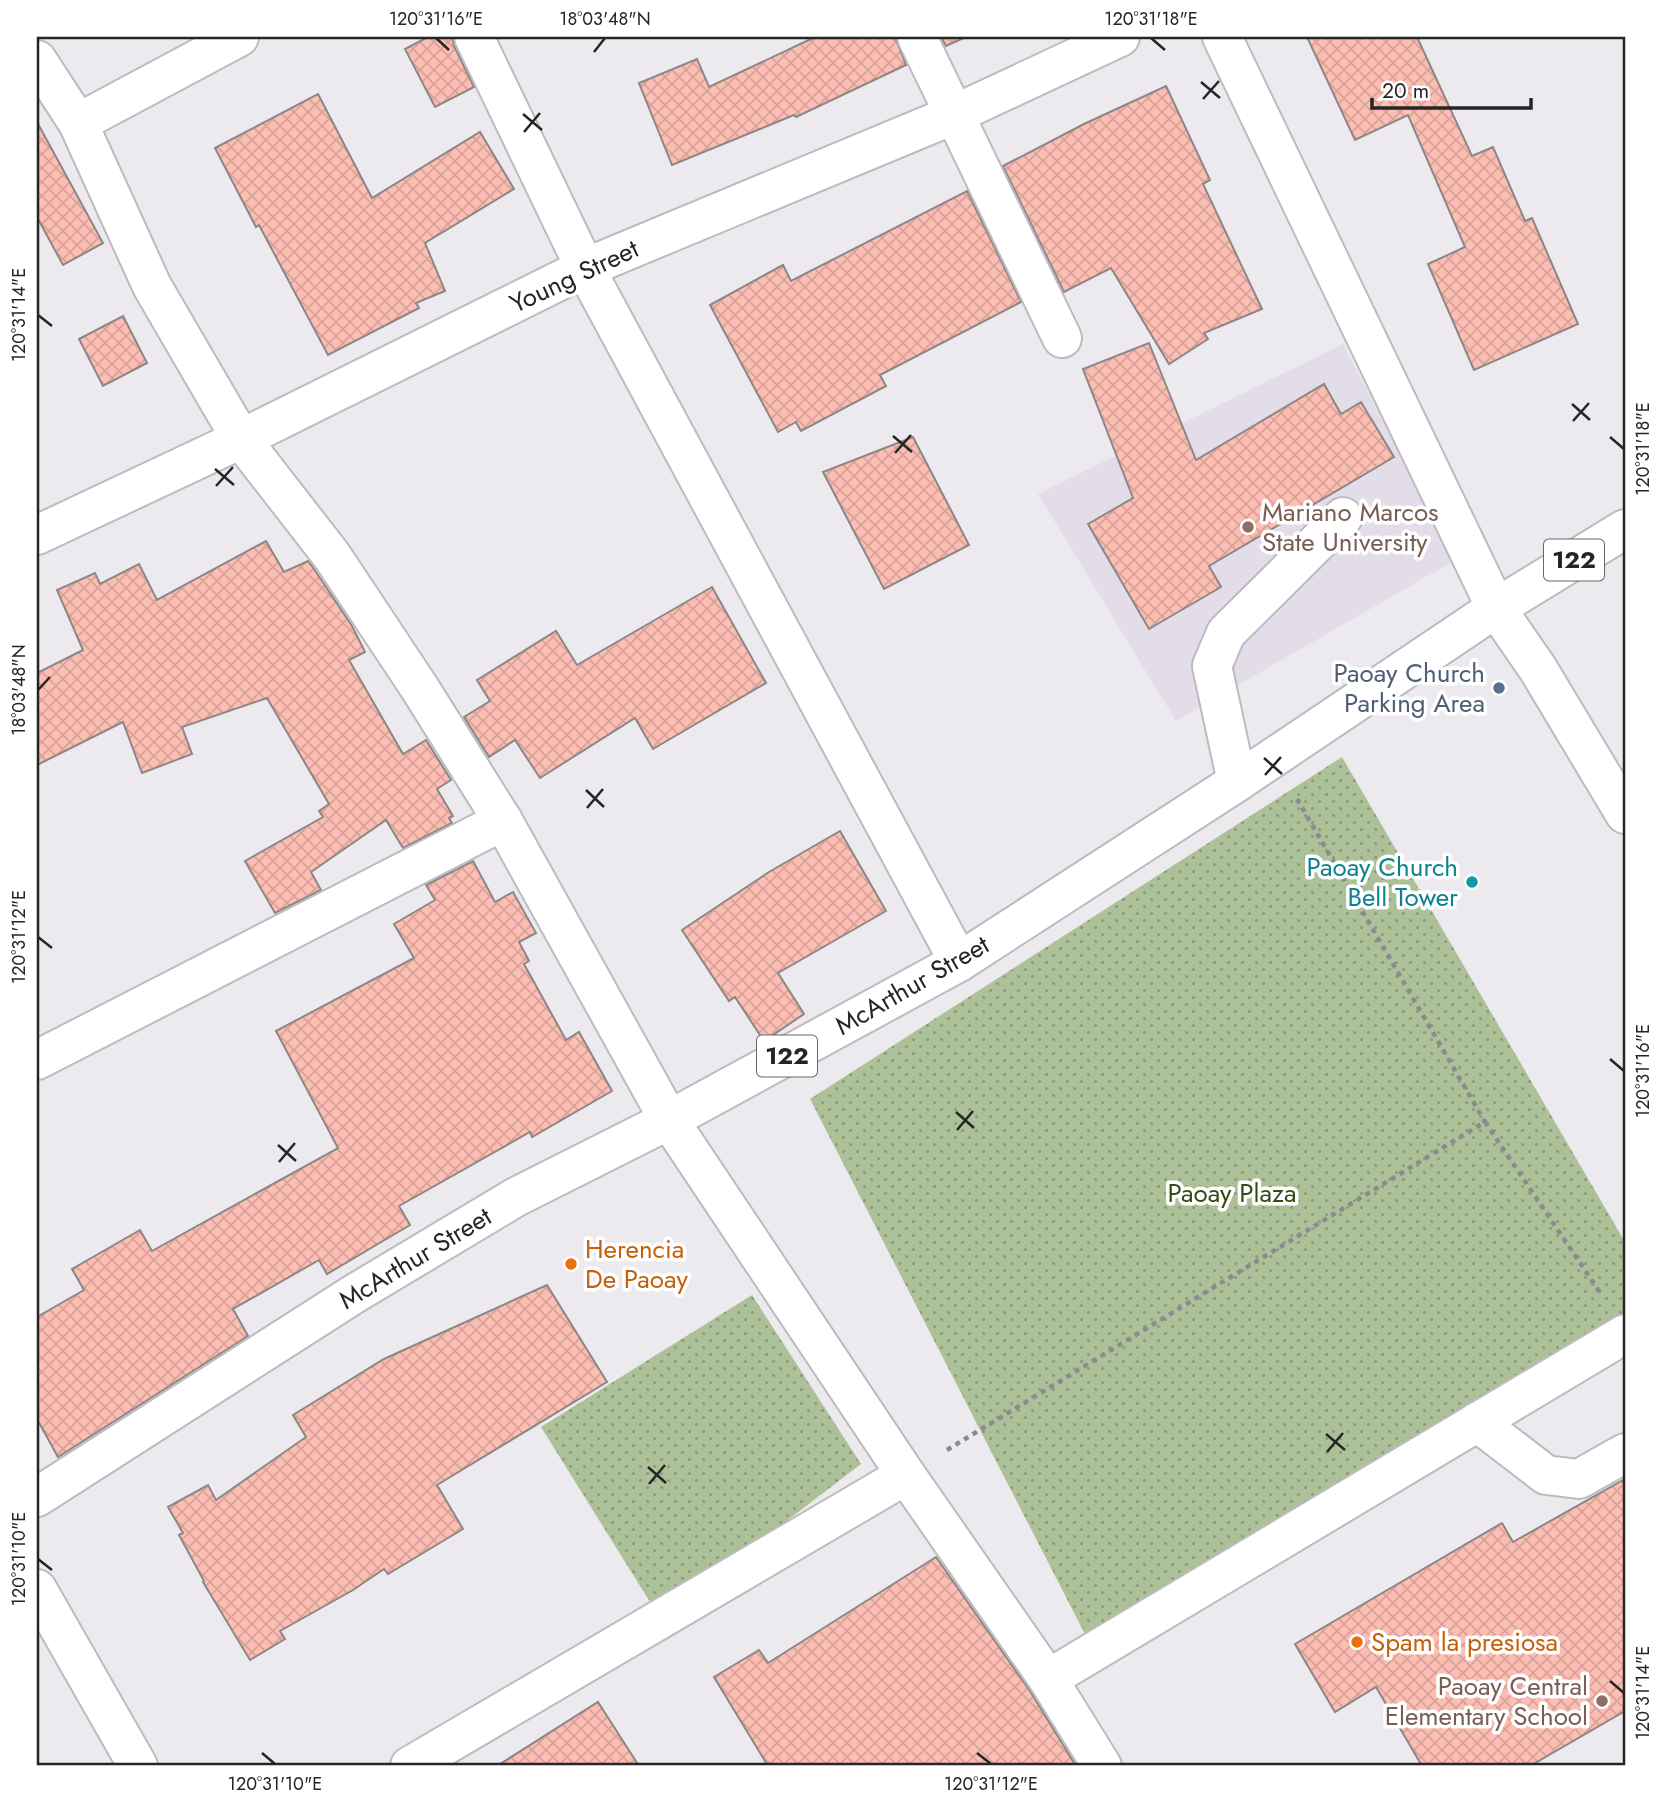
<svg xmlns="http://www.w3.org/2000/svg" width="1662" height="1803" font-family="Jost,sans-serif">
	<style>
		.built { fill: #e2dde9 }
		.park { fill: url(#park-dots) }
		.building { fill: url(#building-cross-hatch); stroke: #8c8786; stroke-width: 2 }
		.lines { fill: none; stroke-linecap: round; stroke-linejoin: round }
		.minor-casing { stroke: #bdbbc0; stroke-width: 42 }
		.major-casing { stroke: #bdbbc0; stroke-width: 42 }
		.path { stroke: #8c8a8e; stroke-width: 4.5; stroke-dasharray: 5 5; stroke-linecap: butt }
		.minor { stroke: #fff; stroke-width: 38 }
		.major { stroke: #fff; stroke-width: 38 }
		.ticks { fill: none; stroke: #252426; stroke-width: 2.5 }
		.education-dot { fill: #8d6e63; stroke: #fff; stroke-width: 2.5 }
		.service-dot { fill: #5c6f8a; stroke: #fff; stroke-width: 2.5 }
		.culture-dot { fill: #0f9aa8; stroke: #fff; stroke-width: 2.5 }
		.food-dot { fill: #e8710a; stroke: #fff; stroke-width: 2.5 }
		.labels { text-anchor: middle; stroke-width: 7; stroke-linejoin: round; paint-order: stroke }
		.shield { fill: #fff; stroke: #666667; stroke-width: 2 }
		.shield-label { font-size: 24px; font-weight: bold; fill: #252426 }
		.street-label { font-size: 26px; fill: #252426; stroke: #fff }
		.education-label { font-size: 26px; fill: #785e54; stroke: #fff; text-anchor: start }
		.service-label { font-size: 26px; fill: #4e5e75; stroke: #fff; text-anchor: end }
		.culture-label { font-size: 26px; fill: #0d838f; stroke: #fff; text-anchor: end }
		.park-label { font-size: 26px; fill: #344b15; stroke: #fff }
		.food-label { font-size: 26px; fill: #c56008; stroke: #fff; text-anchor: start }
		.neatline { fill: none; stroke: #252426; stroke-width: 2.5 }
		.ticks-label { font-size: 18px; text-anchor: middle; fill: #252426 }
	</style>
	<defs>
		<pattern id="park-dots" width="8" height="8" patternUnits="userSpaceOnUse" patternTransform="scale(1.75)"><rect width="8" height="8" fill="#acc198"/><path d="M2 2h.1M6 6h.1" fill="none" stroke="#8c9d7c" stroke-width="1.8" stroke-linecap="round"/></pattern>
		<pattern id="building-cross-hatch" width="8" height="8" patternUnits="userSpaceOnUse" patternTransform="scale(1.75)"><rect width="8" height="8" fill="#fcbdb2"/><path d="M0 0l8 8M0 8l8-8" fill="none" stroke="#d8a299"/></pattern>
	</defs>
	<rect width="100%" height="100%" fill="#eceaef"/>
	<!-- built -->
	<polygon class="built" points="1343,344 1455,560 1176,721 1038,494"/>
	<!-- park -->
	<g class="park">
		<polygon points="1342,757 1625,1242 1625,1317 1087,1638 810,1099"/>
		<polygon points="752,1295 861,1464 660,1618 541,1427"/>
	</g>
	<!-- building -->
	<g class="building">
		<polygon points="428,37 452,37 454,46 474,87 435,107 405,49"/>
		<polygon points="815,37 895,37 906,65 796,117 794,115 672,165 639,83 697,59 709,87"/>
		<polygon points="941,37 966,37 946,46"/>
		<polygon points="1307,37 1417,37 1472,156 1493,147 1525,221 1532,218 1578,324 1474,370 1428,264 1465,247 1408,115 1355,140"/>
		<polygon points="1166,86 1210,180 1203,184 1262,309 1204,333 1208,339 1169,364 1111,268 1064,292 1003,166 1084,124"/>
		<polygon points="318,94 372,198 480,132 514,189 425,243 445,291 416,303 419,308 328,355 259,225 256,227 215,148"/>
		<polygon points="37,122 103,243 63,265 37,217"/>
		<polygon points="967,191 1021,302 880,375 886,386 801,431 796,422 778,432 710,305 783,265 791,281"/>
		<polygon points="123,316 147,363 103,386 79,339"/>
		<polygon points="1149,343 1196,460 1324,384 1341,414 1361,402 1394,457 1209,566 1221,587 1149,629 1088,524 1133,498 1083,369"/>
		<polygon points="913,437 969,545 884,589 823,472"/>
		<polygon points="266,541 284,572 308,561 314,569 352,626 365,652 349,660 403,754 426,740 451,780 437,789 453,816 449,818 452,823 403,848 386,820 311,872 321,890 275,913 245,861 323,817 319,811 329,804 267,698 182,727 192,754 142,773 123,722 37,765 37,673 83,650 57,590 95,573 100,584 139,564 157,600"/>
		<polygon points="712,587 766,683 653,749 635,718 540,778 515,740 489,757 464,717 490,701 477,680 556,631 577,665"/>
		<polygon points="840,831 886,911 778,973 804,1014 764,1041 735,997 729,1001 682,930 769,872"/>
		<polygon points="473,861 495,902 513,892 536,933 519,942 529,961 524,964 566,1040 579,1032 612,1091 532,1137 530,1132 399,1206 410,1225 327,1274 319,1260 233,1309 248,1336 58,1457 37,1419 37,1317 84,1290 72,1269 140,1230 152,1251 338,1148 276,1031 414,958 394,924 435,900 426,885"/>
		<polygon points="547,1285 607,1382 437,1485 463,1529 388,1574 384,1569 353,1590 280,1631 285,1639 250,1660 203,1582 204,1581 179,1535 183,1533 168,1507 208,1485 216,1500 306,1437 293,1415 384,1359"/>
		<polygon points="1625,1479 1625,1711 1530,1766 1422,1766 1376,1687 1335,1712 1295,1644 1502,1523 1513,1542"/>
		<polygon points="936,1557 1030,1691 1076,1766 768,1766 714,1677 759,1650 768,1663"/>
		<polygon points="598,1702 639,1766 497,1766"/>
	</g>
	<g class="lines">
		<defs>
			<g id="minor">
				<polyline points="474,37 585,268 959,962"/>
				<polyline points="917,37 1062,338"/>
				<polyline points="1222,37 1496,608 1538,669 1625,814"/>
				<polyline points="37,60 78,123 152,286 241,439 332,556 419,687 503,821 669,1120 906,1475 1048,1679 1102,1766"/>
				<polyline points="78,123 239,37"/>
				<polyline points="37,535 241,439 585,268 953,115 1120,37"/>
				<polyline points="1237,782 1212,666 1226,633 1343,517"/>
				<polyline points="37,1060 503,821"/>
				<polyline points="1477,1422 1546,1475 1579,1479 1625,1453"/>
				<polyline points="1048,1679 1625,1334"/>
				<polyline points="410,1766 906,1475"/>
			</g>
			<g id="major">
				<polyline points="37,1497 354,1294 516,1197 669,1120 959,962 1237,782 1496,608 1625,529"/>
				<polyline points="37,1589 138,1766"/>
			</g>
		</defs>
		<!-- minor casing -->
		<use href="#minor" class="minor-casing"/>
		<!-- major casing -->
		<use href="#major" class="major-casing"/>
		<!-- path -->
		<g class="path">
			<polyline points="1297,799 1485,1122"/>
			<polyline points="947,1450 1485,1122 1601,1294"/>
		</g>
		<!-- minor -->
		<use href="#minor" class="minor"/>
		<!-- major -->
		<use href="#major" class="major"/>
	</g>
	<!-- ticks -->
	<path class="ticks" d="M 436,38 L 449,50M 1151,38 L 1165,50M 594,52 L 605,38M 1201,82 L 1220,98M 1203,99 L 1219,81M 523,114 L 542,130M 524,132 L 540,113M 38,315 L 52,326M 1572,404 L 1590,420M 1573,421 L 1589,403M 893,436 L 912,452M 1610,437 L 1624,449M 895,453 L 911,435M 215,469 L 234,485M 216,486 L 233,467M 38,690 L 50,677M 1264,758 L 1282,774M 1265,775 L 1281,757M 586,790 L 604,807M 587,808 L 603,789M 38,937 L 52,948M 1610,1059 L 1624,1071M 956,1112 L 974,1128M 957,1130 L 973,1111M 278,1145 L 296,1161M 279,1162 L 295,1143M 1326,1434 L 1345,1450M 1327,1452 L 1343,1433M 648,1467 L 666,1483M 649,1484 L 665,1465M 38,1559 L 52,1570M 1610,1681 L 1624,1693M 262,1753 L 275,1764M 977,1753 L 991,1764"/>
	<!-- markers -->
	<g class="education-dot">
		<circle cx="1248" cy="527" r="7"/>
		<circle cx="1602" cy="1701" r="7"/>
	</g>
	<circle class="service-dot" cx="1499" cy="688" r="7"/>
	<circle class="culture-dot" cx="1472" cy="882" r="7"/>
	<g class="food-dot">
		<circle cx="571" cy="1264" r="7"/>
		<circle cx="1357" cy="1642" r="7"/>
	</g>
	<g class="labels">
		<!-- shield labels -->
		<g class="shield">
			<rect x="1544" y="539.5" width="60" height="41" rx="5"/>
			<rect x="757" y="1035.5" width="60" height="41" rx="5"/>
		</g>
		<g class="shield-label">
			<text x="1574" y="568">122</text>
			<text x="787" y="1064">122</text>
		</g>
		<!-- street labels -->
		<g class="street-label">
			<text transform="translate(574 276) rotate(-25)" y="9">Young Street</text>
			<text transform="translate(912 985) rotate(-30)" y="9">McArthur Street</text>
			<text transform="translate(415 1258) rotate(-31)" y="9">McArthur Street</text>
		</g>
		<!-- education labels -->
		<g class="education-label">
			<text x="1262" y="521">Mariano Marcos<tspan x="1262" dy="30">State University</tspan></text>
			<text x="1588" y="1695" text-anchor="end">Paoay Central<tspan x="1588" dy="30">Elementary School</tspan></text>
		</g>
		<!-- service labels -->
		<g class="service-label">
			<text x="1485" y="682">Paoay Church<tspan x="1485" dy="30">Parking Area</tspan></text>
		</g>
		<!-- culture labels -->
		<g class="culture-label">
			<text x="1458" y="876">Paoay Church<tspan x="1458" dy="30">Bell Tower</tspan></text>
		</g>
		<!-- park labels -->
		<g class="park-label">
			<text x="1232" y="1202">Paoay Plaza</text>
		</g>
		<!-- food labels -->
		<g class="food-label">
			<text x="585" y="1258">Herencia<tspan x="585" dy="30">De Paoay</tspan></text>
			<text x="1371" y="1651">Spam la presiosa</text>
		</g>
	</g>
	<!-- border -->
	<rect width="1662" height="1803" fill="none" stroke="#ffffff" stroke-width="77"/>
	<!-- scale -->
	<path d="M1372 98v10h159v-10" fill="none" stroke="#252426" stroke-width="3.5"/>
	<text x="1382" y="98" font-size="21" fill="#252426" stroke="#ffffff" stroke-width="5" paint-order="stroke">20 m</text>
	<rect x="38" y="38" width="1586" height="1726" class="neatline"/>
	<g class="ticks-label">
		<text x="436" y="25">120°31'16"E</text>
		<text x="605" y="25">18°03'48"N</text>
		<text x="1151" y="25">120°31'18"E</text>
		<text transform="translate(19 315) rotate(-90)" y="6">120°31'14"E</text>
		<text transform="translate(1643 449) rotate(-90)" y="6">120°31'18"E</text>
		<text transform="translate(19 690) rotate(-90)" y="6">18°03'48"N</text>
		<text transform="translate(19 937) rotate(-90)" y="6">120°31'12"E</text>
		<text transform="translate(1643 1071) rotate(-90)" y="6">120°31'16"E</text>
		<text transform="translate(19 1559) rotate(-90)" y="6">120°31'10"E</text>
		<text transform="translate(1643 1693) rotate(-90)" y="6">120°31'14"E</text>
		<text x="275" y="1790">120°31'10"E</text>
		<text x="991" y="1790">120°31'12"E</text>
	</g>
</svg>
